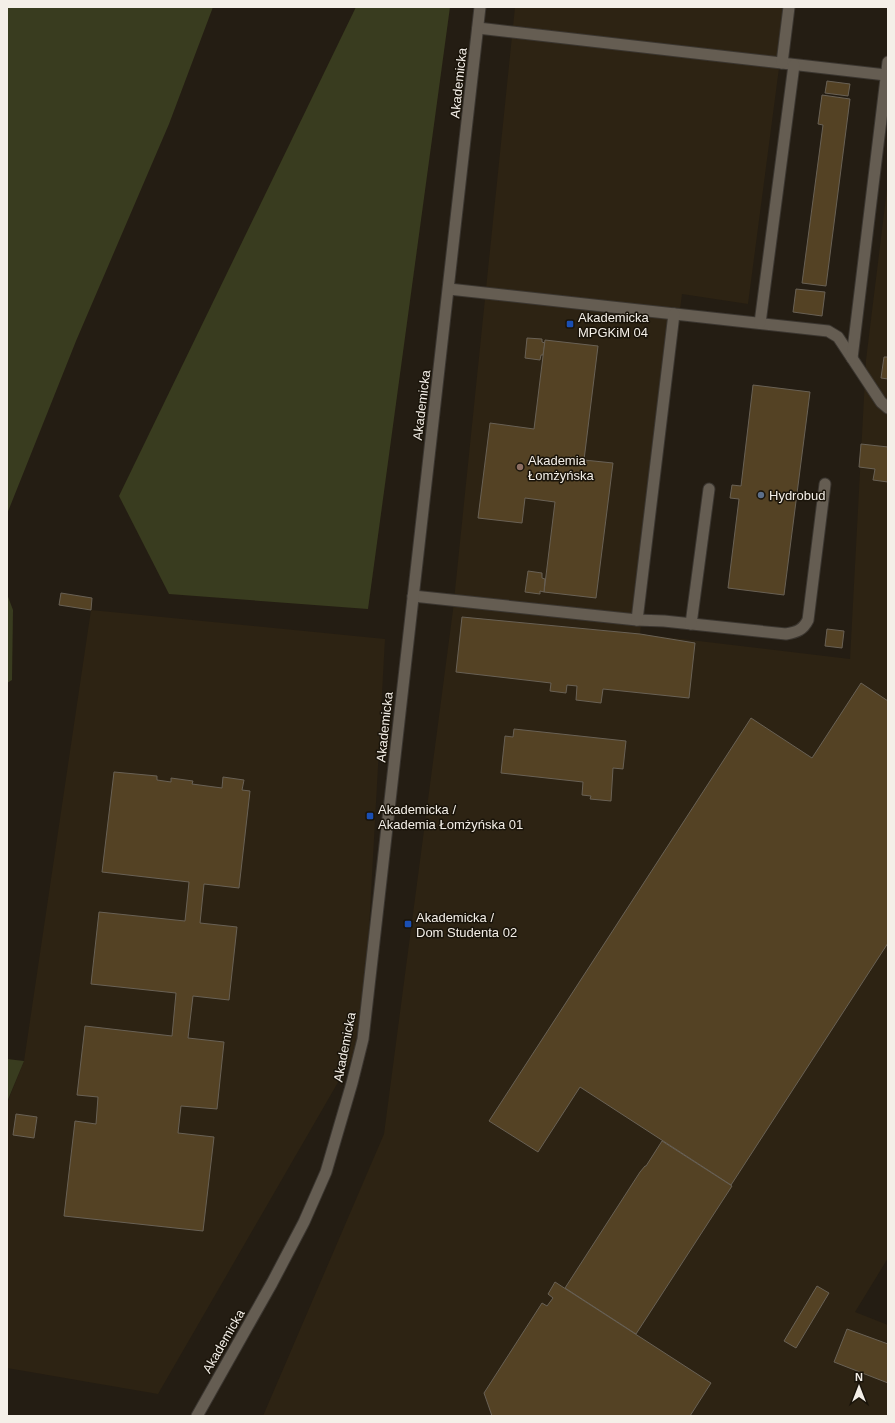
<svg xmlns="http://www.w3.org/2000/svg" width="895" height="1423" font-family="Arial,sans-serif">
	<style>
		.built { fill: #2d2313 }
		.green { fill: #393c1f }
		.building { fill: #544224; stroke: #696155 }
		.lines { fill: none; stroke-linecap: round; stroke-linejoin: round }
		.service-casing { stroke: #3b3630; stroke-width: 13 }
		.minor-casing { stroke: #3b3630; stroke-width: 13 }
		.service { stroke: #655d52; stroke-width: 11 }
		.minor { stroke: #655d52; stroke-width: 11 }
		.transit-dot { fill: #1a4fb4; stroke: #1a140a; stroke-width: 1.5 }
		.education-dot { fill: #8d6e63; stroke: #1a140a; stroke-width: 1.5 }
		.service-dot { fill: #5c6f8a; stroke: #1a140a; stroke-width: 1.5 }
		.labels { text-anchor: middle; stroke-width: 3; stroke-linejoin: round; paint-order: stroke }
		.street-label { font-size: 13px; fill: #f4efe8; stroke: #1a140a }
		.poi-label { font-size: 13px; fill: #f4efe8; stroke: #1a140a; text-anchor: start }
	</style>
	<rect width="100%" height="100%" fill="#241d13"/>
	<!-- built -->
	<g class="built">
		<polygon points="515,7 787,7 748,304 682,294 640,634 850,659 866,360 888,181 888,1258 855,1312 888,1325 888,1416 263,1416 384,1134 453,610"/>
		<polygon points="91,610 385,639 363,1039 158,1394 7,1368 7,1103 24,1061"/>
	</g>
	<!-- green -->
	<g class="green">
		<polygon points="7,7 213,7 169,124 76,341 7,514"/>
		<polygon points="356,7 450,7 368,609 169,594 119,496"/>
		<polygon points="7,594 13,610 12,680 7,683"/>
		<polygon points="7,1059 24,1061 7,1102"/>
	</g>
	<!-- building -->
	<g class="building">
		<polygon points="827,81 850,84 848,96 825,93"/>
		<polygon points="822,95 850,99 826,286 802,283 823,125 818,124"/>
		<polygon points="796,289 825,292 822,316 793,312"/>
		<polygon points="527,338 542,339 542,342 545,343 543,355 541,355 540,360 525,358"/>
		<polygon points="545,340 598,346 584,460 613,463 596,598 544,592 555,502 525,498 522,523 478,518 490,423 534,429"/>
		<polygon points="884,357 888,357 888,379 881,378"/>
		<polygon points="753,385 810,392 784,595 728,588 739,499 730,498 732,485 741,486"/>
		<polygon points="861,444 888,447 888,482 873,480 875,469 859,467"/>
		<polygon points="528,571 542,573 542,578 545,579 544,592 540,591 540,594 525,592"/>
		<polygon points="61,593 92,598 91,610 59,605"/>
		<polygon points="462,617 640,634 695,643 689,698 603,689 601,703 576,700 577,686 567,685 566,693 550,691 551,683 456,672"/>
		<polygon points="827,629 844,631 842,648 825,646"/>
		<polygon points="861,683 888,701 888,943 731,1185 580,1087 538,1152 489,1121 751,718 812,758"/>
		<polygon points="514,729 626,741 623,769 613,768 611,801 590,799 591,796 582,795 583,782 501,773 505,736 513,737"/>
		<polygon points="114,772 157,776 157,780 171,782 171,778 193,781 192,784 222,788 223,777 244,780 242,790 250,791 239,888 204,884 200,923 237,927 229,1000 193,996 188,1038 224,1042 217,1109 181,1106 178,1133 214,1137 203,1231 64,1216 75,1121 96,1124 98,1097 77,1095 85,1026 172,1036 176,993 91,984 99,912 185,921 189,882 102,872"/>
		<polygon points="16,1114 37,1117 34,1138 13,1135"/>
		<polygon points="662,1141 732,1186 636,1334 565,1288 640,1172 645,1166 646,1166"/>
		<polygon points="555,1282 711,1383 690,1416 492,1416 484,1393 542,1303 547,1306 553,1298 548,1294"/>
		<polygon points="817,1286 829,1293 796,1348 784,1341"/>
		<polygon points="847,1329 888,1344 888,1383 834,1362"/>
	</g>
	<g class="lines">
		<defs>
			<g id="service">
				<polyline points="478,28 886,75"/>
				<polyline points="782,63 789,7"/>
				<polyline points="449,289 828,331 838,337 881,402 888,408"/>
				<polyline points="760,323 794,65"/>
				<polyline points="852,358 888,62"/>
				<path d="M 413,596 L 637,620 L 664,621 L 786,634 C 797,632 803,630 808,620 L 825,484"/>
				<polyline points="637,620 674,314"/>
				<polyline points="691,624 709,489"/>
			</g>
			<polyline id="minor" points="197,1416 272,1283 304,1222 326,1172 352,1083 363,1039 480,7"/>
		</defs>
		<!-- service casing -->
		<use href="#service" class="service-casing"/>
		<!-- minor casing -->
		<use href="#minor" class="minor-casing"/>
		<!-- service -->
		<use href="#service" class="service"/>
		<!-- minor -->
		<use href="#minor" class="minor"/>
	</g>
	<!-- markers -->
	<g class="transit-dot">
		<rect x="566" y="320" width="8" height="8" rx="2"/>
		<rect x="366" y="812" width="8" height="8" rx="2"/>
		<rect x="404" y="920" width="8" height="8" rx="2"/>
	</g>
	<circle class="education-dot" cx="520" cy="467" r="4"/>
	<circle class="service-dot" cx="761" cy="495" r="4"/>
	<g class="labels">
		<!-- street labels -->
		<g class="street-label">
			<text transform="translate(458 83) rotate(-84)" y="5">Akademicka</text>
			<text transform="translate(421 405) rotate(-83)" y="5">Akademicka</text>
			<text transform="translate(384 727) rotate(-84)" y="5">Akademicka</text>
			<text transform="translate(344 1047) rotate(-79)" y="5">Akademicka</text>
			<text transform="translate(223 1341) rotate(-60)" y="5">Akademicka</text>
		</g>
		<!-- poi labels -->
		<g class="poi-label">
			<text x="578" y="322">Akademicka<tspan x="578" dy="15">MPGKiM 04</tspan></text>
			<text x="528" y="465">Akademia<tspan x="528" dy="15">Łomżyńska</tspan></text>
			<text x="769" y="500">Hydrobud</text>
			<text x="378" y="814">Akademicka /<tspan x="378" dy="15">Akademia Łomżyńska 01</tspan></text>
			<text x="416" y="922">Akademicka /<tspan x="416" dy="15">Dom Studenta 02</tspan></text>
		</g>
	</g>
	<!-- border -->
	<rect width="895" height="1423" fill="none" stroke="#f4efe8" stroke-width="16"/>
	<!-- north arrow -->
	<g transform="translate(859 1387)" stroke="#1a140a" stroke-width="3" paint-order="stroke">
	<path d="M0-3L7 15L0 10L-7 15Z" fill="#f4efe8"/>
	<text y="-6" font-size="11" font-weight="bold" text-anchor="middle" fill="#f4efe8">N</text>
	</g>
</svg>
